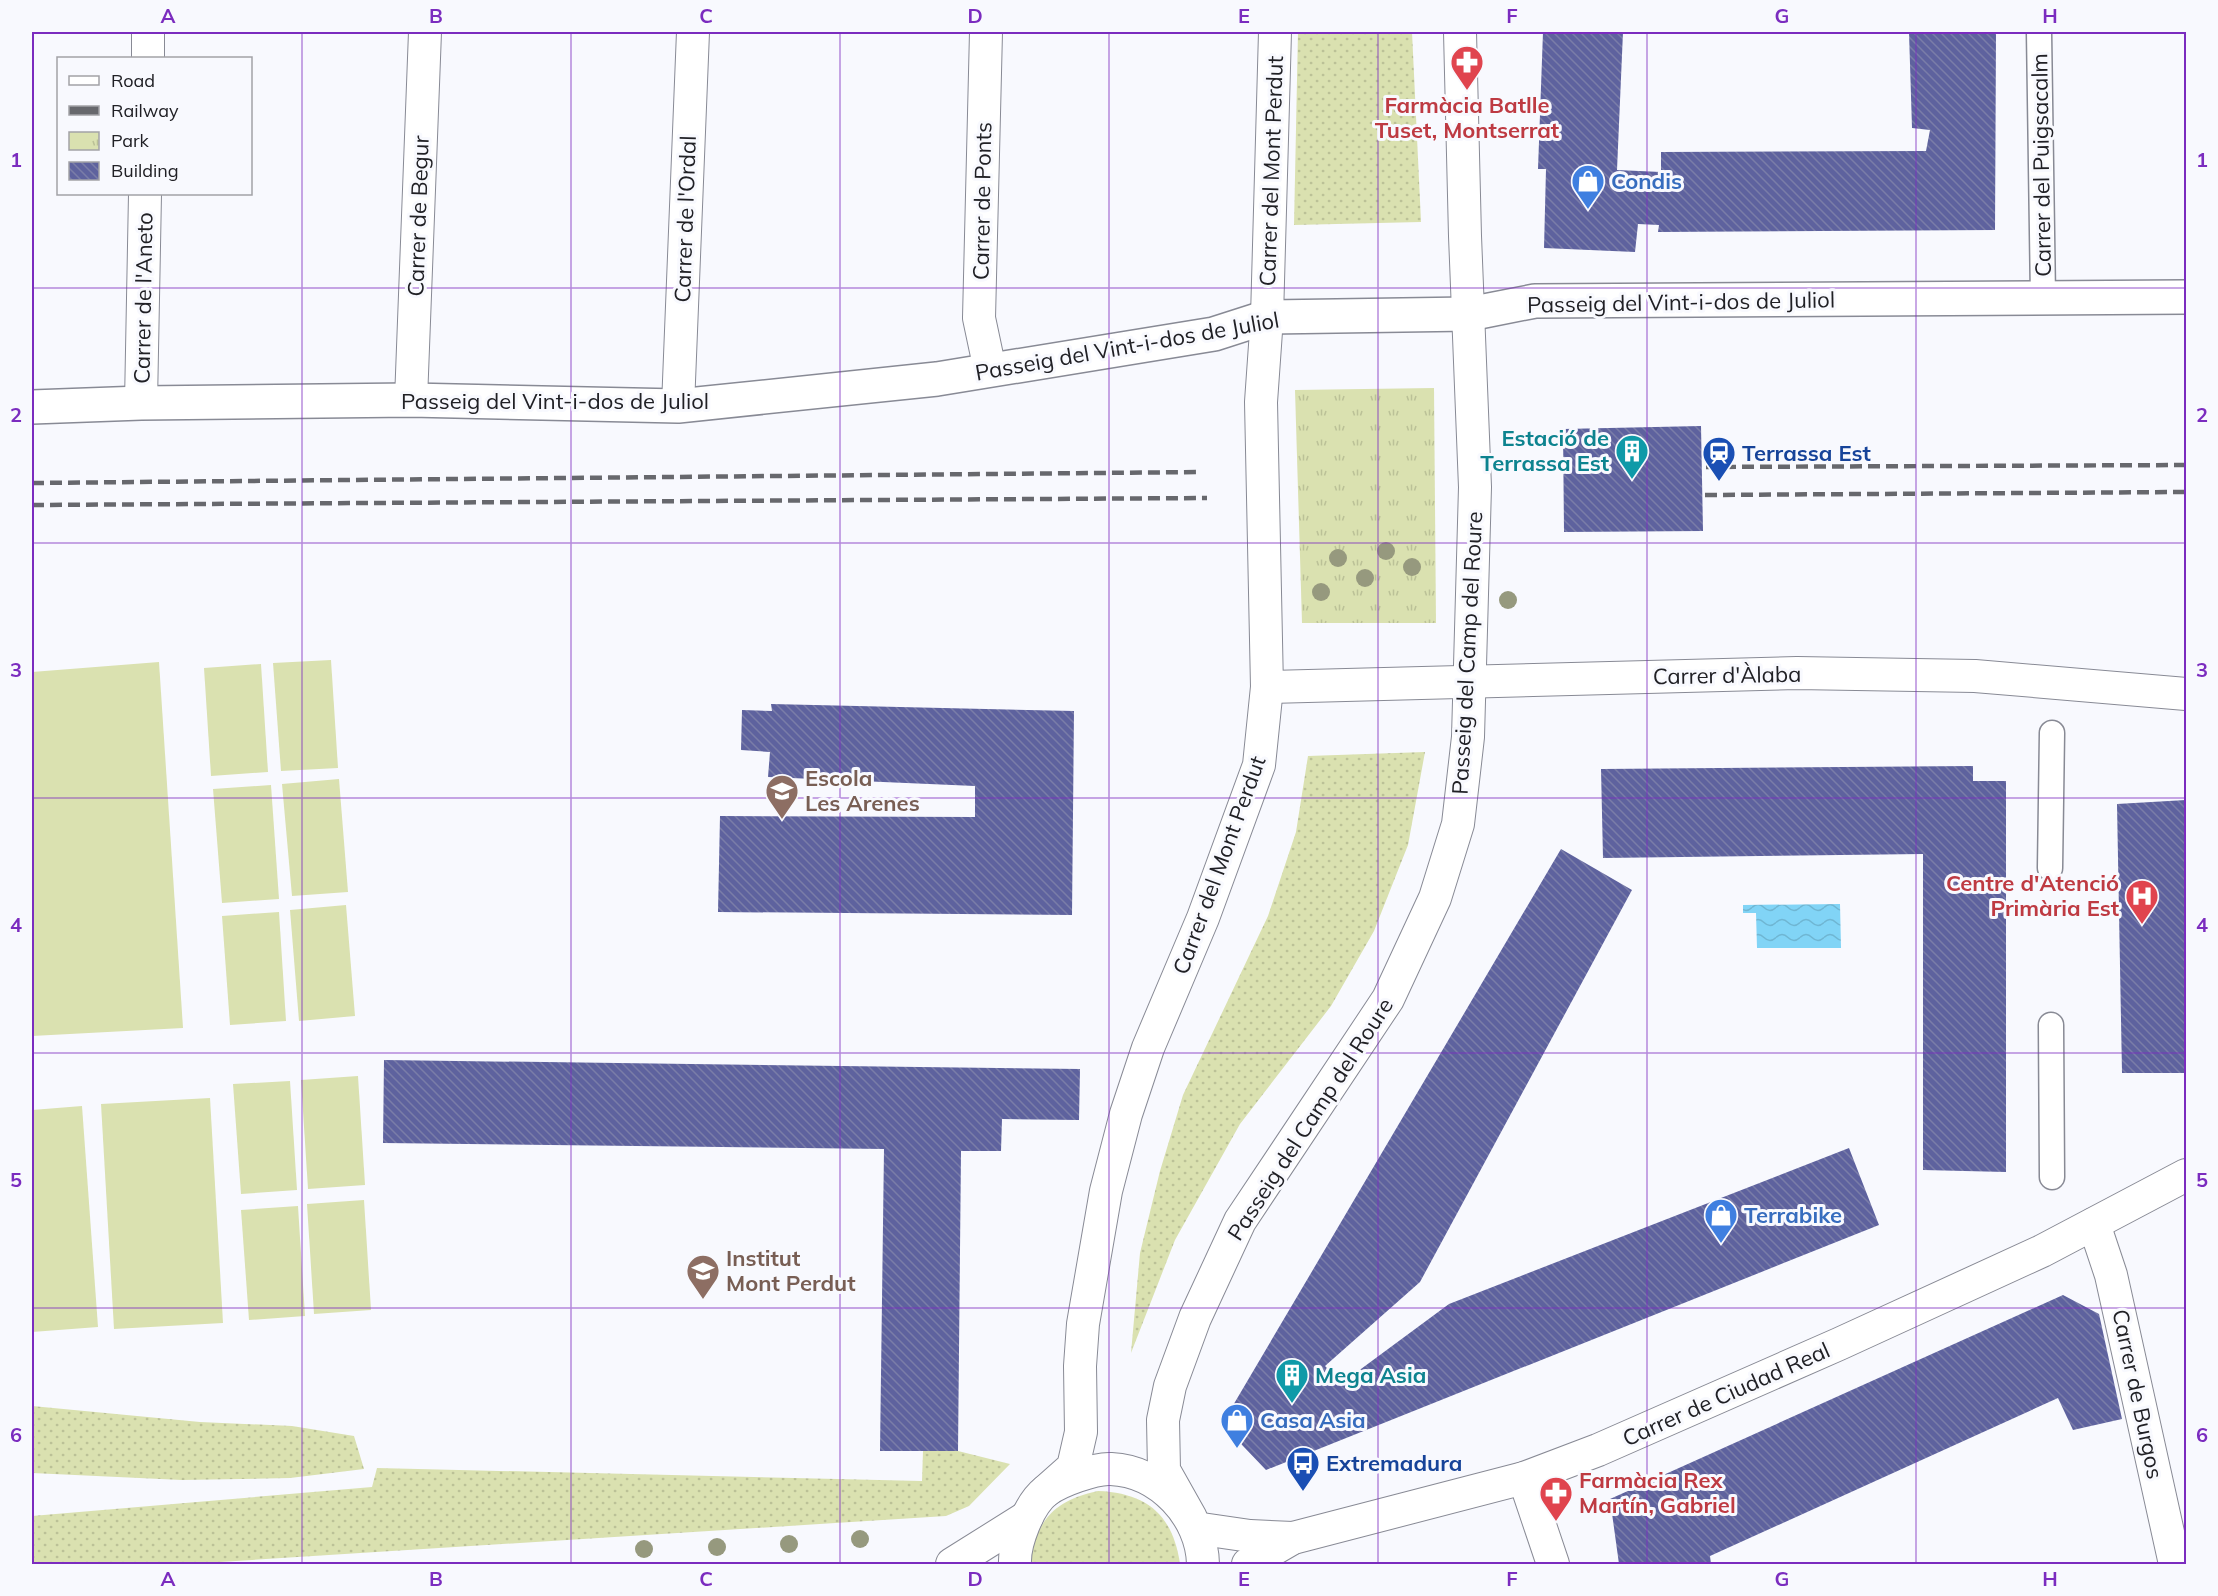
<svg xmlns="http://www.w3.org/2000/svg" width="2218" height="1596" font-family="Mulish,sans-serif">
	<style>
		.grass { fill: url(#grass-dots) }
		.park { fill: url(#park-tufts) }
		.garden { fill: #dae1b0 }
		.water { fill: url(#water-waves) }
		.building { fill: url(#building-back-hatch) }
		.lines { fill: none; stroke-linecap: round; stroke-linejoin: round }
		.pedestrian-casing { stroke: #888a95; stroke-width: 27 }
		.minor-casing { stroke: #888a95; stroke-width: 34 }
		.tertiary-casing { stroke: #888a95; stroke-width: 36 }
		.pedestrian { stroke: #fff; stroke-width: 24 }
		.minor { stroke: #fff; stroke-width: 32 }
		.tertiary { stroke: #fff; stroke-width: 33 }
		.rail { stroke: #67686d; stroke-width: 4.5; stroke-dasharray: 12 6; stroke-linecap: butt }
		.tree { fill: #96997e }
		.grid { fill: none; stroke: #7b2cbf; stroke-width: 1.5; stroke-opacity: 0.55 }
		.labels { text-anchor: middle; stroke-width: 6; stroke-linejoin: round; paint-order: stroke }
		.health-label { font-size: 22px; font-weight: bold; fill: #be3a42; stroke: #f8f9fe }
		.street-label { font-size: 22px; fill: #202025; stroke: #f8f9fe }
		.shop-label { font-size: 22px; font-weight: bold; fill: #366cbe; stroke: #f8f9fe; text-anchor: start }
		.culture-label { font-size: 22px; font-weight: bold; fill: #0d838f; stroke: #f8f9fe; text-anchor: end }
		.transit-label { font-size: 22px; font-weight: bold; fill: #164399; stroke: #f8f9fe; text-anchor: start }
		.education-label { font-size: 22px; font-weight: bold; fill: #785e54; stroke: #f8f9fe; text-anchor: start }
		.neatline { fill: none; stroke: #7b2cbf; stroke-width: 2 }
		.grid-label { font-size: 20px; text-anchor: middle; font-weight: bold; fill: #7b2cbf }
	</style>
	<defs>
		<pattern id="grass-dots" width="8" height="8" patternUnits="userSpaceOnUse" patternTransform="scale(1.5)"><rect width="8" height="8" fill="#dae1b0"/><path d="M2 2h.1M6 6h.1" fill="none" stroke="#bbc197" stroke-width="1.8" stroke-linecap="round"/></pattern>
		<pattern id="park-tufts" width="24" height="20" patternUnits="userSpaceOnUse" patternTransform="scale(1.5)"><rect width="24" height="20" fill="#dae1b0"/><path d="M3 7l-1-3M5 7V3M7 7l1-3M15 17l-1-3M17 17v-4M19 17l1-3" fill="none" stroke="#bbc197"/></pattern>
		<pattern id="water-waves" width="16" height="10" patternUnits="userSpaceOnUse" patternTransform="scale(1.5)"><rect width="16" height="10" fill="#81d4f6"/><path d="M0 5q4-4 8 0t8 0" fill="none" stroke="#6fb6d3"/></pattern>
		<pattern id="building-back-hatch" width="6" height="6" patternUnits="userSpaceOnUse" patternTransform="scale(1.5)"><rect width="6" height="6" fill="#5e629e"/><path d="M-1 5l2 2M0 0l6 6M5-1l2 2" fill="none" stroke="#7a7da8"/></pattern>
	</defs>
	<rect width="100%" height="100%" fill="#f8f9fe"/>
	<!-- grass -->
	<g class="grass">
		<polygon points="1298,32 1412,32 1421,222 1294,225"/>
		<polygon points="1425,752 1408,845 1374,931 1331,1006 1240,1124 1175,1240 1131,1353 1140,1253 1160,1171 1183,1095 1268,916 1296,832 1308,756"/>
		<polygon points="32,1406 200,1422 292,1426 354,1436 364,1469 290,1478 182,1480 32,1473"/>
		<polygon points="923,1451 958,1451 1010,1464 969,1506 946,1516 188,1564 32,1564 32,1516 372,1487 377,1468 922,1481"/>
		<path d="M 1098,1491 C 1147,1493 1173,1515 1180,1564 L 1029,1564 C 1037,1520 1053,1501 1098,1491 Z"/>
	</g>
	<!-- park -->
	<polygon class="park" points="1434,388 1436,623 1302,623 1295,390"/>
	<!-- garden -->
	<g class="garden">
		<polygon points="331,660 338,768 281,771 273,663"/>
		<polygon points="159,662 183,1028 32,1036 32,672"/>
		<polygon points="261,664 268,772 211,776 204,668"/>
		<polygon points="339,779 348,892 292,896 282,784"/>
		<polygon points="271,785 279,899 222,903 213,789"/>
		<polygon points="346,905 355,1016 299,1021 290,910"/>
		<polygon points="279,912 286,1021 230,1025 222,916"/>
		<polygon points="358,1076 365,1185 308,1189 301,1080"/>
		<polygon points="290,1081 297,1190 241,1194 233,1084"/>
		<polygon points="210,1098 223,1323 114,1329 101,1104"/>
		<polygon points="82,1106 98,1327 32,1332 32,1110"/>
		<polygon points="364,1200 371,1310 314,1314 307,1204"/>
		<polygon points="298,1206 305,1316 249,1320 241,1210"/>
	</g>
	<!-- water -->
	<polygon class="water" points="1840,904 1841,948 1757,948 1756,913 1743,913 1743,905"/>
	<!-- building -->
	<g class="building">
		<polygon points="1543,32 1623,32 1617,170 1661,172 1661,152 1926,151 1930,130 1912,128 1909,32 1996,32 1995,230 1658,232 1659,225 1638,224 1635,252 1544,248 1546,169 1538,169"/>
		<polygon points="1701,426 1703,531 1564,532 1563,429"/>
		<polygon points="771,704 1074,711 1072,915 718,912 720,816 975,817 975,786 768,777 770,752 741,750 742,710 772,711"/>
		<polygon points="1973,766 1973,781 2006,781 2006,1172 1923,1170 1923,854 1603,858 1601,769"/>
		<polygon points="2186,800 2186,1073 2122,1073 2117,804"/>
		<polygon points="1561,849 1632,890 1420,1282 1325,1366 1342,1383 1449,1304 1849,1148 1879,1225 1266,1470 1222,1424"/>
		<polygon points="384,1060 1080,1069 1079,1120 1002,1119 1001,1151 961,1151 958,1451 880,1451 884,1149 383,1143"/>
		<polygon points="2063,1295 2099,1314 2122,1419 2073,1430 2058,1398 1710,1556 1711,1564 1619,1564 1610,1499"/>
	</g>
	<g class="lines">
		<defs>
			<g id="pedestrian">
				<polyline points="2039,32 2043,298"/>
				<polyline points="2050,868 2052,733"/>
				<polyline points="2051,1025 2052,1177"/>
			</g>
			<g id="minor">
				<polyline points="986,32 979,318 990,370"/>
				<polyline points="148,58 148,32"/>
				<polyline points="411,400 425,32"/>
				<polyline points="141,403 145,194"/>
				<polyline points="678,406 693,32"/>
				<polyline points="1267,687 1797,673 1975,676 2186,694"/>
				<polyline points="2094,1224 2111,1275 2175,1564"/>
				<polyline points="1524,1478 1553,1564"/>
				<polyline points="1046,1491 1073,1467 1081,1432 1080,1366 1083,1324 1106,1191 1126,1114 1148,1048 1203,918 1259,765 1267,687 1261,402 1267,317 1275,32"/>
				<polyline points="1191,1518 1164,1470 1163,1420 1170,1386 1195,1318 1240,1221 1388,999 1435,898 1458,824 1468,737 1475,487 1465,236 1460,32"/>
				<polyline points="1195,1528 1250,1536 1293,1538"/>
				<polyline points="952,1564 1027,1517"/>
				<path d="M 1015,1564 C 1014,1543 1029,1504 1046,1491 C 1059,1481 1095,1468 1111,1469 C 1160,1471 1202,1516 1203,1564"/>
				<polyline points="1248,1564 1293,1538 1524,1478 1598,1450 1839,1344 2042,1251 2186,1175"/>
			</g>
			<polyline id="tertiary" points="32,407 141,403 411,400 678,406 937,379 1214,334 1267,317 1469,314 1535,301 2186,297"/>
		</defs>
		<!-- pedestrian casing -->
		<use href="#pedestrian" class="pedestrian-casing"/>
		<!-- minor casing -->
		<use href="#minor" class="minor-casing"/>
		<!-- tertiary casing -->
		<use href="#tertiary" class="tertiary-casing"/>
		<!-- pedestrian -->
		<use href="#pedestrian" class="pedestrian"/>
		<!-- minor -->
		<use href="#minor" class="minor"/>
		<!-- tertiary -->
		<use href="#tertiary" class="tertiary"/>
		<!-- rail -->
		<g class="rail">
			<polyline points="1706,467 2186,465"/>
			<polyline points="32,483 1201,472"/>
			<polyline points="1705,495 2186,492"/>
			<polyline points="32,505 1207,498"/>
		</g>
	</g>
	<!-- trees -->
	<g class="tree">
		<circle cx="1386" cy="551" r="9"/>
		<circle cx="1338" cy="558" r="9"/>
		<circle cx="1412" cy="567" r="9"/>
		<circle cx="1365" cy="578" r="9"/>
		<circle cx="1321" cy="592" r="9"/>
		<circle cx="1508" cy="600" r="9"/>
		<circle cx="860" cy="1539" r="9"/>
		<circle cx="789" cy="1544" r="9"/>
		<circle cx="717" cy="1547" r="9"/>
		<circle cx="644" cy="1549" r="9"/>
	</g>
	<!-- grid -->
	<path class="grid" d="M 302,32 L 302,1564M 571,32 L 571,1564M 840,32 L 840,1564M 1109,32 L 1109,1564M 1378,32 L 1378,1564M 1647,32 L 1647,1564M 1916,32 L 1916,1564M 32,288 L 2186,288M 32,543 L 2186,543M 32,798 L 2186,798M 32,1053 L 2186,1053M 32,1308 L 2186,1308"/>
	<!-- icons -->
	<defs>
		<symbol id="pharmacy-pin" viewBox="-11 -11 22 30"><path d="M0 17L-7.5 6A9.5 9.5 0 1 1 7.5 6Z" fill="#e0444e" stroke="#f8f9fe"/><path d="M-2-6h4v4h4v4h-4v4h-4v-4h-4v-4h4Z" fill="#fff"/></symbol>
		<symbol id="shop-pin" viewBox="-11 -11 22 30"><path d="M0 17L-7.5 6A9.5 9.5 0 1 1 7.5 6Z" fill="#3f7fe0" stroke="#f8f9fe"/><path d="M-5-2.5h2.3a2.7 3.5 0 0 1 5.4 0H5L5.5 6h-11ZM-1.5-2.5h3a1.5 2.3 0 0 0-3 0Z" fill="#fff"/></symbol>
		<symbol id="building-pin" viewBox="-11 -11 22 30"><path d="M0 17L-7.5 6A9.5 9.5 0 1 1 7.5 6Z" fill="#0f9aa8" stroke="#f8f9fe"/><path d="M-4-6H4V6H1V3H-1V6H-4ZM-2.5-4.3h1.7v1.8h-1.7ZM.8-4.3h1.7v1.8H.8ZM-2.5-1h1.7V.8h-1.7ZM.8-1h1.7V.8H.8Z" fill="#fff"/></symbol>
		<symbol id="station-pin" viewBox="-11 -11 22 30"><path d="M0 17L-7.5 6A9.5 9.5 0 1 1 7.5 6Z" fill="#1a4fb4" stroke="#f8f9fe"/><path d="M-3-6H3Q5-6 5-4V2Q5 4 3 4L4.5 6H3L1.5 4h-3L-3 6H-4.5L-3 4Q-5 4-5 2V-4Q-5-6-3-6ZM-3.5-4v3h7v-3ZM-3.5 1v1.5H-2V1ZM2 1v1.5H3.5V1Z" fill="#fff"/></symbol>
		<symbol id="school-pin" viewBox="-11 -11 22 30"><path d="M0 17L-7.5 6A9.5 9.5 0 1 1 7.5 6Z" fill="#8d6e63" stroke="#f8f9fe"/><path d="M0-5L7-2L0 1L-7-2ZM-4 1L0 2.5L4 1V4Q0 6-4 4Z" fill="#fff"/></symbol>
		<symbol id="hospital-pin" viewBox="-11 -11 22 30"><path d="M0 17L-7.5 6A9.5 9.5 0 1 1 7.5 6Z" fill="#e0444e" stroke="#f8f9fe"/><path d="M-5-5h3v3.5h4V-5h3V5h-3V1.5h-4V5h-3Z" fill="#fff"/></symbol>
		<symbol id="bus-pin" viewBox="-11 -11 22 30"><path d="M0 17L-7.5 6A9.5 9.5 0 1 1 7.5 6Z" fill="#1a4fb4" stroke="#f8f9fe"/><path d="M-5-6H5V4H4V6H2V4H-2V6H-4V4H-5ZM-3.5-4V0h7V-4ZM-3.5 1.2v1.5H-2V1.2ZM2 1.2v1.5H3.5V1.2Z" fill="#fff"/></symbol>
	</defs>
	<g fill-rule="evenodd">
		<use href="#pharmacy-pin" x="1448" y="43" width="38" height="52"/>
		<use href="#shop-pin" x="1569" y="162" width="38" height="52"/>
		<use href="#building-pin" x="1613" y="432" width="38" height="52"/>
		<use href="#station-pin" x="1700" y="434" width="38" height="52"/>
		<use href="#school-pin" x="763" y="772" width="38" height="52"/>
		<use href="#hospital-pin" x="2123" y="877" width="38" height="52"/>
		<use href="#shop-pin" x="1702" y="1196" width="38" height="52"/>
		<use href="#school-pin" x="684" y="1252" width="38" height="52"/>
		<use href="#building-pin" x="1273" y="1356" width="38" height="52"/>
		<use href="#shop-pin" x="1218" y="1401" width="38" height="52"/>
		<use href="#bus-pin" x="1284" y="1444" width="38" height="52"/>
		<use href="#pharmacy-pin" x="1537" y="1474" width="38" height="52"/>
	</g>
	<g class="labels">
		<!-- health labels -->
		<g class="health-label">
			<text x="1467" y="113">Farmàcia Batlle<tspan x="1467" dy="25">Tuset, Montserrat</tspan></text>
			<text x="2119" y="891" text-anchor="end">Centre d'Atenció<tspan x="2119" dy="25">Primària Est</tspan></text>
			<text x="1579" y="1488" text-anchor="start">Farmàcia Rex<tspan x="1579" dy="25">Martín, Gabriel</tspan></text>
		</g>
		<!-- street labels -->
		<g class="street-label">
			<text transform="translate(2041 165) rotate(-91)" y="8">Carrer del Puigsacalm</text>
			<text transform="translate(1271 171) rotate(-88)" y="8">Carrer del Mont Perdut</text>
			<text transform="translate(982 201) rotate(-89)" y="8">Carrer de Ponts</text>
			<text transform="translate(418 216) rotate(-88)" y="8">Carrer de Begur</text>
			<text transform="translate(685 219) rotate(-88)" y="8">Carrer de l'Ordal</text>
			<text transform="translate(143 298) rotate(-89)" y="8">Carrer de l'Aneto</text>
			<text transform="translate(1681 302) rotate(-1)" y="8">Passeig del Vint-i-dos de Juliol</text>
			<text transform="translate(1127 346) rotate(-10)" y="8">Passeig del Vint-i-dos de Juliol</text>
			<text x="555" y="409">Passeig del Vint-i-dos de Juliol</text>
			<text transform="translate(1467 653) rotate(-87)" y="8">Passeig del Camp del Roure</text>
			<text transform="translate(1727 675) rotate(-1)" y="8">Carrer d'Àlaba</text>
			<text transform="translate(1219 865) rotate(-70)" y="8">Carrer del Mont Perdut</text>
			<text transform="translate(1310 1119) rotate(-57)" y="8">Passeig del Camp del Roure</text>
			<text transform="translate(1726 1394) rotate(-24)" y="8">Carrer de Ciudad Real</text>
			<text transform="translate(2138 1394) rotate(78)" y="8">Carrer de Burgos</text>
		</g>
		<!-- shop labels -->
		<g class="shop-label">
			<text x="1611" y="189">Condis</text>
			<text x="1744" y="1223">Terrabike</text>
			<text x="1260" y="1428">Casa Asia</text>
		</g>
		<!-- culture labels -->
		<g class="culture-label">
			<text x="1609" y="446">Estació de<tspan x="1609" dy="25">Terrassa Est</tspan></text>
			<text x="1315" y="1383" text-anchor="start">Mega Asia</text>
		</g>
		<!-- transit labels -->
		<g class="transit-label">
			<text x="1742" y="461">Terrassa Est</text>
			<text x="1326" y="1471">Extremadura</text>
		</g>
		<!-- education labels -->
		<g class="education-label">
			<text x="805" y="786">Escola<tspan x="805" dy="25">Les Arenes</tspan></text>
			<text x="726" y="1266">Institut<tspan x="726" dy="25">Mont Perdut</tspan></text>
		</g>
	</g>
	<!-- border -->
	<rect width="2218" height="1596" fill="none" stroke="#f8f9fe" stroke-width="66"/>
	<!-- legend -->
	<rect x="57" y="57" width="195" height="138" fill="#f8f9fe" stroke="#a2a2a7" stroke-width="1.5"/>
	<rect x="69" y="76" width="30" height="9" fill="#ffffff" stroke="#a2a2a7" stroke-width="1.5"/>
	<text x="111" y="87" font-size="18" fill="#202025">Road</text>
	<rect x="69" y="106" width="30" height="9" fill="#67686d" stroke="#a2a2a7" stroke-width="1.5"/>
	<text x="111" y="117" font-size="18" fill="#202025">Railway</text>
	<rect x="69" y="132" width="30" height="18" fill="url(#park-tufts)" stroke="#a2a2a7" stroke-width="1.5"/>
	<text x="111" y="147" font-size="18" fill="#202025">Park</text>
	<rect x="69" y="162" width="30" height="18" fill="url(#building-back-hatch)" stroke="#a2a2a7" stroke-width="1.5"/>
	<text x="111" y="177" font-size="18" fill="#202025">Building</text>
	<rect x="33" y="33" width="2152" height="1530" class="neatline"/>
	<g class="grid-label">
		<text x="168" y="23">A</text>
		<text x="436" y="23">B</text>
		<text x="706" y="23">C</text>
		<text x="975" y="23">D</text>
		<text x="1244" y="23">E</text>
		<text x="1512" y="23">F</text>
		<text x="1782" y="23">G</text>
		<text x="2050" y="23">H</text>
		<text x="16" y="167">1</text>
		<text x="2202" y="167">1</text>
		<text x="16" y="422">2</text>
		<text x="2202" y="422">2</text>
		<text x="16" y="677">3</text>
		<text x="2202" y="677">3</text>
		<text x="16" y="932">4</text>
		<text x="2202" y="932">4</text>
		<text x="16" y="1187">5</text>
		<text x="2202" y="1187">5</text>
		<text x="16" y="1442">6</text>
		<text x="2202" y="1442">6</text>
		<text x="168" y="1586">A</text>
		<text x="436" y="1586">B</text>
		<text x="706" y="1586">C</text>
		<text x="975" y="1586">D</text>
		<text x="1244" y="1586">E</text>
		<text x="1512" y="1586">F</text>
		<text x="1782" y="1586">G</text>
		<text x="2050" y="1586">H</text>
	</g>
</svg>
